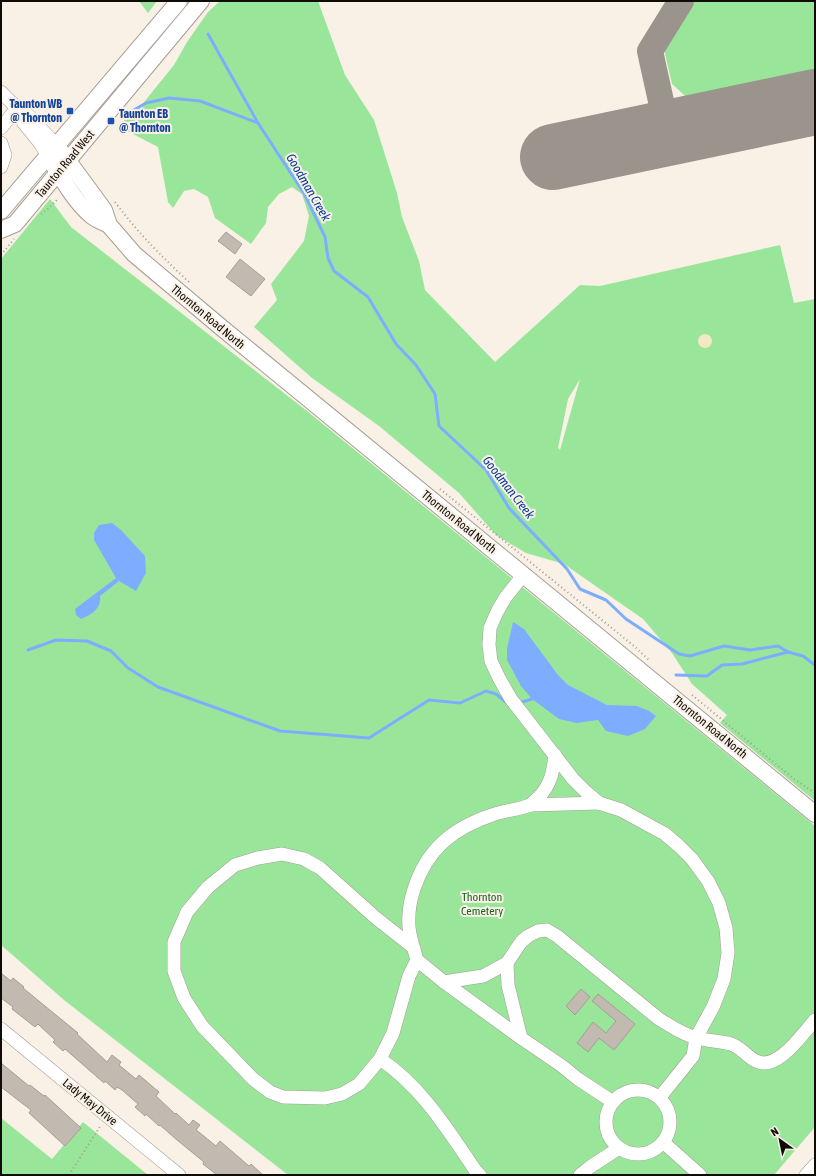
<svg xmlns="http://www.w3.org/2000/svg" width="816" height="1176" font-family="'Asap Condensed',sans-serif">
	<style>
		.green { fill: #99e69b; fill-rule: evenodd }
		.sand { fill: #f2e8c3 }
		.water { fill: #7eadff }
		.lines { fill: none; stroke-linecap: round; stroke-linejoin: round }
		.stream { stroke: #7eadff; stroke-width: 3 }
		.taxiway { stroke: #9b948d; stroke-width: 26 }
		.runway { stroke: #9b948d; stroke-width: 66 }
		.building { fill: #c2bab0; stroke: #a69f95 }
		.minor-casing { stroke: #a69f95; stroke-width: 14 }
		.major-casing { stroke: #a69f95; stroke-width: 18 }
		.path { stroke: #a39c94; stroke-width: 2; stroke-dasharray: 1 3; stroke-linecap: butt }
		.minor { stroke: #fff; stroke-width: 13 }
		.major { stroke: #fff; stroke-width: 16 }
		.transit-dot { fill: #1a4fb4; stroke: #f9f0e6; stroke-width: 1.5 }
		.labels { text-anchor: middle; stroke-width: 4; stroke-linejoin: round; paint-order: stroke }
		.transit-label { font-size: 12px; font-weight: bold; fill: #164399; stroke: #f9f0e6; text-anchor: end }
		.street-label { font-size: 12px; fill: #0f0c08; stroke: #f9f0e6 }
		.park-label { font-size: 12px; fill: #176622; stroke: #f9f0e6 }
		.water-label { font-size: 13px; font-style: italic; fill: #063d99; stroke: #f9f0e6 }
	</style>
	<rect width="100%" height="100%" fill="#f9f0e6"/>
	<!-- green -->
	<g class="green">
		<polygon points="139,1 157,1 148,13"/>
		<path d="M 220,1 L 318,1 L 345,75 L 374,120 L 397,193 L 402,217 L 419,261 L 425,290 L 495,362 L 580,285 L 600,286 L 780,245 L 794,303 L 815,299 L 815,801 L 720,723 L 727,715 L 692,684 L 672,653 L 643,619 L 564,564 L 526,553 L 496,535 L 459,493 L 379,426 L 312,378 L 254,327 L 277,300 L 271,284 L 304,241 L 309,216 L 302,194 L 292,187 L 279,194 L 268,207 L 266,223 L 251,244 L 215,218 L 208,197 L 194,189 L 184,191 L 173,208 L 168,202 L 158,147 L 129,132 L 119,125 L 140,107 L 174,65 L 187,42 L 208,12 ZM 580,379 L 560,450 L 558,448 L 568,399 Z"/>
		<polygon points="696,1 815,1 815,78 694,104 672,84 663,45 694,2"/>
		<polygon points="50,199 71,227 307,411 815,826 815,1127 774,1175 288,1175 64,1000 1,945 1,259"/>
		<polygon points="1,1118 52,1159 83,1122 148,1175 1,1175"/>
	</g>
	<!-- sand -->
	<circle class="sand" cx="705" cy="341" r="7"/>
	<!-- water -->
	<g class="water">
		<path d="M 112,523 L 121,530 L 145,556 L 146,573 L 136,591 L 119,581 L 100,596 C 102,608 91,615 81,619 L 76,615 L 75,609 L 116,578 L 94,540 L 94,533 L 99,525 Z"/>
		<polygon points="513,622 524,629 558,675 568,685 607,705 637,706 649,711 656,716 645,729 628,736 606,731 598,720 577,723 559,719 532,699 521,686 507,660 507,649"/>
	</g>
	<g class="lines">
		<!-- stream -->
		<g class="stream">
			<polyline points="208,34 258,123 305,195 325,237 328,258 334,271 368,297 396,344 416,365 435,394 439,426 486,470 509,508 567,569 580,589 606,600 626,619 679,654 690,656 724,646 750,650 778,646 788,652 803,656 815,665"/>
			<polyline points="132,111 146,103 169,98 200,101 258,123"/>
			<polyline points="28,650 56,640 87,641 111,651 128,668 158,687 280,731 369,738 429,700 460,703 486,691 496,694 507,703"/>
			<polyline points="676,675 707,676 722,665 742,664 788,652"/>
			<polyline points="519,703 532,699"/>
		</g>
		<!-- taxiway -->
		<polyline class="taxiway" points="668,133 650,51 681,1"/>
		<!-- runway -->
		<polyline class="runway" points="553,157 815,102"/>
	</g>
	<!-- building -->
	<g class="building">
		<polygon points="226,232 242,244 235,254 218,241"/>
		<polygon points="240,259 265,279 251,296 226,277"/>
		<polygon points="1,973 11,981 13,978 24,987 23,988 78,1033 77,1034 107,1062 112,1055 121,1062 119,1065 136,1079 139,1075 159,1092 156,1096 175,1114 176,1113 189,1125 193,1120 200,1125 196,1130 200,1133 216,1146 220,1141 249,1166 251,1164 263,1175 217,1175 203,1164 204,1162 177,1140 160,1125 159,1126 146,1114 145,1116 135,1107 138,1104 122,1090 117,1087 115,1090 105,1081 104,1083 65,1049 63,1051 53,1042 55,1040 38,1024 35,1027 12,1009 13,1007 1,998"/>
		<polygon points="581,989 590,997 575,1015 566,1006"/>
		<polygon points="598,994 635,1024 614,1050 599,1038 588,1052 577,1043 593,1022 606,1033 616,1021 592,1001"/>
		<polygon points="1,1063 29,1086 30,1085 44,1096 45,1095 81,1128 65,1146 29,1113 31,1110 1,1087"/>
	</g>
	<g class="lines">
		<defs>
			<g id="minor">
				<polyline points="1,92 17,108 29,116 57,146"/>
				<polyline points="17,108 23,122 40,143 48,156"/>
				<polyline points="1,128 17,108"/>
				<polyline points="1,143 5,155 1,167"/>
				<polyline points="524,574 505,598 497,612 490,628 489,645 491,661 499,678 511,699 573,779 586,792 599,803 621,810 665,834 679,846 692,859 708,881 719,903 726,928 728,953 724,979 713,1007 696,1038 693,1056 660,1097"/>
				<polyline points="531,805 599,803"/>
				<path d="M 414,948 L 376,918 L 320,868 L 304,859 L 282,854 L 258,858 L 235,865 L 208,887 L 187,912 L 174,942 L 174,971 L 184,998 L 202,1026 L 253,1079 L 270,1092 L 283,1097 L 325,1098 L 342,1094 L 359,1084 L 380,1059 L 393,1033 L 409,976 L 417,960 C 414,949 410,938 409,927 C 408,914 410,901 414,889 C 427,849 453,828 492,815 C 504,810 519,810 530,805 C 533,803 536,799 539,797 C 551,784 553,772 555,755"/>
				<polyline points="417,960 444,982 521,1038 562,1066 578,1079 613,1102"/>
				<polyline points="507,963 508,985 521,1038"/>
				<path d="M 444,982 L 483,976 L 507,963 L 521,942 L 528,936 L 538,931 L 547,930 L 557,936 L 659,1019 C 671,1026 683,1035 697,1038 C 708,1041 720,1041 731,1044 C 741,1047 747,1057 756,1061 C 777,1072 803,1033 815,1020"/>
				<polyline points="1,1029 179,1175"/>
				<path d="M 380,1059 C 421,1086 448,1130 475,1170 L 480,1175"/>
				<circle cx="638" cy="1122" r="32"/>
				<polyline points="663,1142 700,1175"/>
				<polyline points="580,1175 590,1167 619,1148"/>
				<polyline points="806,1175 815,1165"/>
			</g>
			<g id="major">
				<polyline points="57,146 104,210 109,225 134,254 222,328 815,814"/>
				<path d="M 53,164 C 64,182 76,203 92,216 C 97,220 103,222 109,225"/>
				<polyline points="1,211 179,1"/>
				<polyline points="1,230 15,224 201,1"/>
			</g>
		</defs>
		<!-- minor casing -->
		<use href="#minor" class="minor-casing"/>
		<!-- major casing -->
		<use href="#major" class="major-casing"/>
		<!-- path -->
		<g class="path">
			<path d="M 115,202 C 137,232 163,258 190,283"/>
			<polyline points="41,214 48,209 58,199"/>
			<polyline points="1,255 14,239"/>
			<polyline points="440,489 634,646 650,661"/>
			<polyline points="692,695 794,779 815,793"/>
			<polyline points="69,1175 101,1125"/>
		</g>
		<!-- minor -->
		<use href="#minor" class="minor"/>
		<!-- major -->
		<use href="#major" class="major"/>
	</g>
	<!-- markers -->
	<g class="transit-dot">
		<rect x="66" y="107" width="8" height="8" rx="2"/>
		<rect x="107" y="117" width="8" height="8" rx="2"/>
	</g>
	<g class="labels">
		<!-- transit labels -->
		<g class="transit-label">
			<text x="62" y="108">Taunton WB<tspan x="62" dy="14">@ Thornton</tspan></text>
			<text x="119" y="118" text-anchor="start">Taunton EB<tspan x="119" dy="14">@ Thornton</tspan></text>
		</g>
		<!-- street labels -->
		<g class="street-label">
			<text transform="translate(65 164) rotate(-50)" y="4">Taunton Road West</text>
			<text transform="translate(208 317) rotate(40)" y="4">Thornton Road North</text>
			<text transform="translate(459 522) rotate(39)" y="4">Thornton Road North</text>
			<text transform="translate(710 727) rotate(39)" y="4">Thornton Road North</text>
			<text transform="translate(90 1102) rotate(39)" y="4">Lady May Drive</text>
		</g>
		<!-- park labels -->
		<g class="park-label">
			<text x="482" y="901">Thornton<tspan x="482" dy="14">Cemetery</tspan></text>
		</g>
		<!-- water labels -->
		<g class="water-label">
			<text transform="translate(309 187) rotate(60)" y="5">Goodman Creek</text>
			<text transform="translate(509 487) rotate(52)" y="5">Goodman Creek</text>
		</g>
	</g>
	<!-- border -->
	<rect width="816" height="1176" fill="none" stroke="#0f0c08" stroke-width="4"/>
	<!-- north arrow -->
	<g transform="translate(780 1140) rotate(327)" stroke="#f9f0e6" stroke-width="3" paint-order="stroke">
	<path d="M0-3L7 15L0 10L-7 15Z" fill="#0f0c08"/>
	<text y="-6" font-size="11" font-weight="bold" text-anchor="middle" fill="#0f0c08">N</text>
	</g>
</svg>
